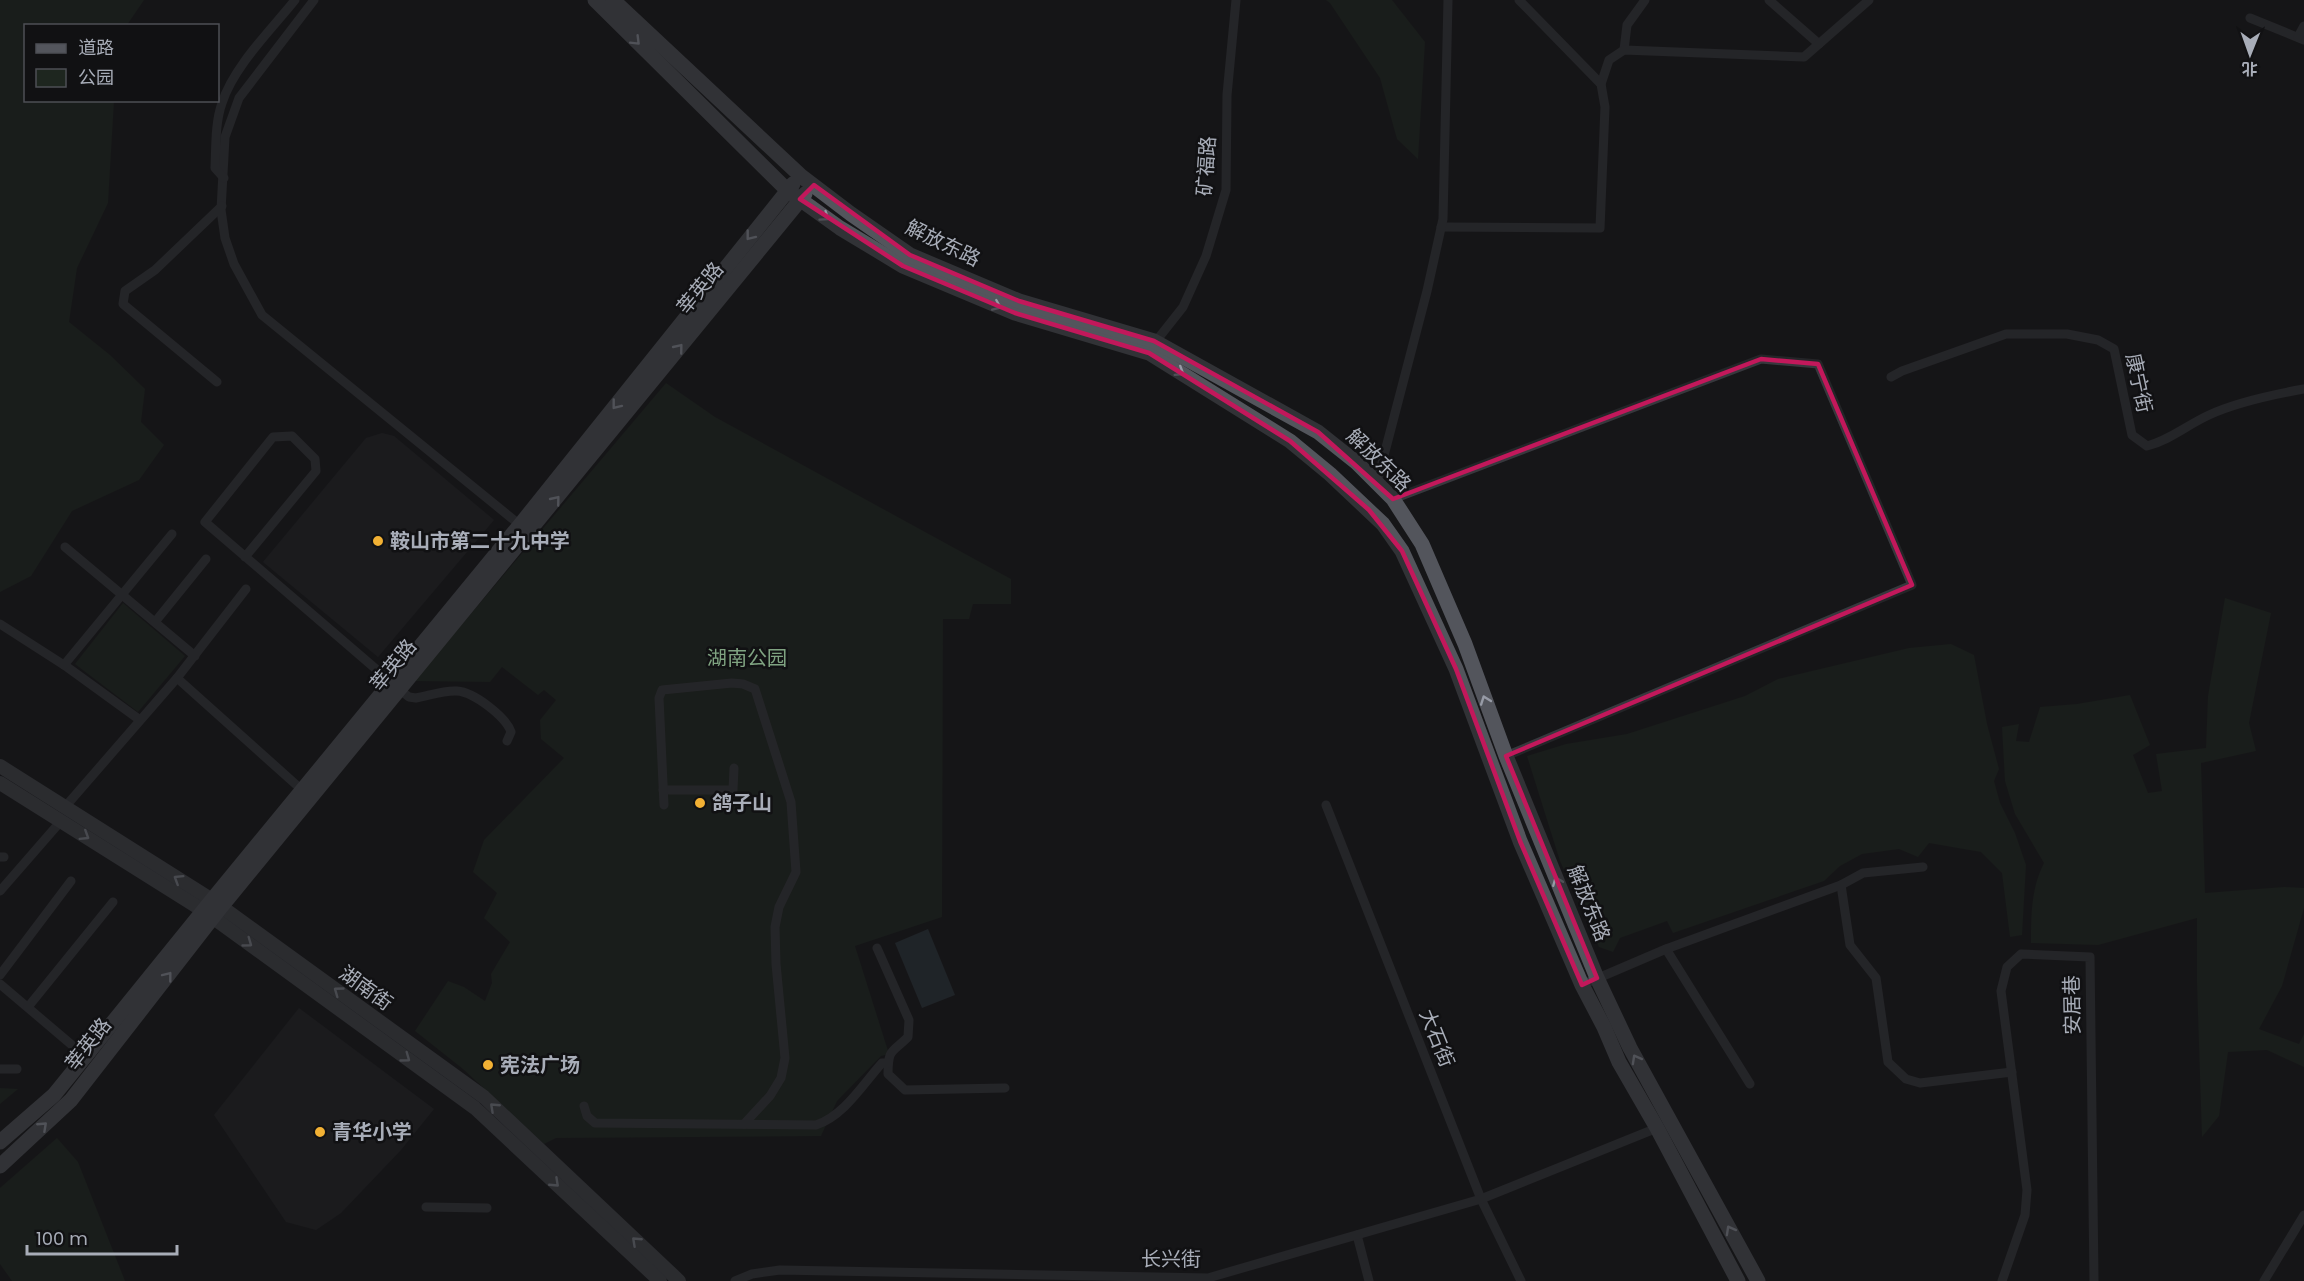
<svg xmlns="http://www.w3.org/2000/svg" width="2304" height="1281" font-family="Poppins,'Noto Sans SC',sans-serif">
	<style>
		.built { fill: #222225 }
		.green { fill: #1e261f }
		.water { fill: #2c353c }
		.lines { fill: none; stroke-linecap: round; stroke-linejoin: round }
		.minor { stroke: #37383d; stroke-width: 9 }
		.secondary { stroke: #45474d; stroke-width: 14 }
		.primary { stroke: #53555c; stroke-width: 15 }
		.oneway { stroke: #979ba6 }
		.oneway2 { stroke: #858993 }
		.marked { fill: none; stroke: #c2185b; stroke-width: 4.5; stroke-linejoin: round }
		.poi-dot { fill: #f2b134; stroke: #111113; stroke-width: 2 }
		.labels { text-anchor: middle; stroke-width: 5; stroke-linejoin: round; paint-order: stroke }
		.street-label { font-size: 20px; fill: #a8adb8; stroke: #111113 }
		.poi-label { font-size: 20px; font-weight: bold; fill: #a8adb8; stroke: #111113; text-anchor: start }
		.park-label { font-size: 20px; fill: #7fa381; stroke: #111113 }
	</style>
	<rect width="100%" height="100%" fill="#161618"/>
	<!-- built -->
	<g class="built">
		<polygon points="382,433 394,436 494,520 378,657 263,562 366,438"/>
		<polygon points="299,1008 434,1109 401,1150 341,1213 316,1230 286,1222 214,1115"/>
	</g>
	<!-- green -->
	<g class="green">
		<polygon points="0,0 144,0 127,25 26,26 26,100 114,101 108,203 77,268 69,322 110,355 145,389 141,422 164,445 139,480 72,511 31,576 0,592"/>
		<polygon points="1326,0 1392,0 1425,42 1418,159 1397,139 1380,78 1330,3"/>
		<polygon points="666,383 715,417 1011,579 1011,604 973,604 969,619 943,619 942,917 855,946 889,1054 881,1056 837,1101 821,1136 556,1138 544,1144 463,1069 415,1031 448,981 464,987 485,1001 492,983 491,974 510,942 484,918 497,893 473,872 484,840 564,758 541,739 540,720 556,700 544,690 538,695 502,667 490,682 414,681"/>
		<path d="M 2225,598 L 2271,613 L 2249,723 L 2256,751 L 2201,763 L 2205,893 L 2284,887 L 2304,888 L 2304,908 L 2282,986 L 2259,1029 L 2299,1044 L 2304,1034 L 2304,1067 L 2267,1050 L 2228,1052 L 2219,1116 L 2202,1137 L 2197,983 L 2197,918 L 2098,945 L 2031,943 C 2031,916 2031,888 2044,863 L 2015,814 L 2005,781 L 2002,727 L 2019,724 L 2016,741 L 2029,742 L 2040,707 L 2077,704 L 2130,695 L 2150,745 L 2133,755 L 2148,793 L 2162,791 L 2156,754 L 2206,748 L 2208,696 Z"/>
		<polygon points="123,603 185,656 138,712 75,664"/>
		<polygon points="1951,644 1974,655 1987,724 1999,769 1994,781 2000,803 2015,833 2026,865 2022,935 2010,937 2002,873 1981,852 1929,843 1918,857 1899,849 1862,854 1840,866 1824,881 1673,933 1667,921 1620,938 1613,952 1599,947 1560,861 1527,756 1566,744 1627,734 1745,696 1778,679 1909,648"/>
		<polygon points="0,1088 18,1089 0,1104"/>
		<polygon points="57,1138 78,1162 125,1281 12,1281 0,1264 0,1188"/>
	</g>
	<!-- water -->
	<polygon class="water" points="928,929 955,995 922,1008 895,943"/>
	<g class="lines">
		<!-- minor -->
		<g class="minor">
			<polyline points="314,0 239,98 225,137 221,210 225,238 234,264 262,315 520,525"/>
			<polyline points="1769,0 1819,44"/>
			<polyline points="2250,18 2304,40"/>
			<polyline points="2298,37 2304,26"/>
			<polyline points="1624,50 1627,25 1645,0"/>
			<polyline points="1601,84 1609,60 1624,50 1804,57 1869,0"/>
			<path d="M 224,178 L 215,168 C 216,146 215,123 222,103 C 234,66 271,30 295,0"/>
			<polyline points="1441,227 1600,228 1605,107 1601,84 1519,0"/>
			<polyline points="1153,345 1183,307 1206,256 1226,190 1227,95 1236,0"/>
			<path d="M 1891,377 L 1902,371 L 2006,334 L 2067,334 L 2098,340 L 2114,349 L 2132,435 L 2147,446 C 2170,440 2187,425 2209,415 C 2235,403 2276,394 2304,389"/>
			<polyline points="217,382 123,304 125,291 155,270 222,206"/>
			<polyline points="1377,482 1427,291 1443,219 1448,0"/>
			<polyline points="1393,499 1761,359 1818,364 1912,585 1506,756"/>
			<polyline points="65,547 195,656"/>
			<polyline points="245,557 316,471 315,459 292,436 273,437 205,522 391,682"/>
			<polyline points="155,622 206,559"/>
			<polyline points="0,624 67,667 140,720"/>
			<polyline points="64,665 172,534"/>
			<polyline points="177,678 302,790"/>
			<path d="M 400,690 L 409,697 L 416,698 C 428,696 444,690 457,691 C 474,692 506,717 511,732 L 507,741"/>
			<polyline points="663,790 733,790 734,768"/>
			<polyline points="664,805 659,698 662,690 732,683 743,684 755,689 791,802 796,872 779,907 775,927 776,964 785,1058 781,1078 770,1096 744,1124"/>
			<polyline points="1326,805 1481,1199 1521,1281"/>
			<polyline points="65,807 177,678 246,589"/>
			<polyline points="0,857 4,857"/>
			<polyline points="1841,885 1850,945 1876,978 1888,1062 1906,1079 1920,1083 2012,1072"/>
			<polyline points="0,891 61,821"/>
			<path d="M 877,948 L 909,1020 L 908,1037 C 892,1053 888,1048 888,1074 L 905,1090 L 1005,1088"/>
			<polyline points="1666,949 1750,1084"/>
			<polyline points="0,975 71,881"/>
			<polyline points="0,984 86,1057"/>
			<polyline points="1582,985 1666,949 1841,885 1863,873 1923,867"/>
			<polyline points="28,1007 113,902"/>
			<polyline points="0,1069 17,1069"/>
			<path d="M 584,1106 L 587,1116 L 595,1123 L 816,1125 C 844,1116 863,1084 882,1063 L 888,1063"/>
			<polyline points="426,1207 487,1208"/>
			<polyline points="1357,1235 1369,1281"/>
			<polyline points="735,1281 752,1274 780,1270 1208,1278 1481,1199 1657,1128"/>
			<polyline points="2002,1281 2025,1215 2027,1190 2001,991 2007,967 2021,954 2090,957 2094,1281"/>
			<polyline points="2264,1281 2304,1215"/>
		</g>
		<!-- secondary -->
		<g class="secondary">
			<polyline points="0,766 212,900 484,1097 679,1281"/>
			<polyline points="0,783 204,911 475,1108 660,1281"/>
		</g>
		<!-- primary -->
		<g class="primary">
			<polyline points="595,0 787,190 840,228 903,266 1015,313 1149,353 1290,441 1330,474 1383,524 1402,551 1456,669 1520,841 1582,985 1604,1027 1619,1062 1657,1128 1738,1281"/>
			<polyline points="613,0 801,176 851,214 910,255 1019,301 1154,341 1318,432 1357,463 1393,499 1422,544 1465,644 1506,756 1597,978 1630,1048 1758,1281"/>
			<polyline points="0,1142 54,1095 212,900 520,525 793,184"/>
			<polyline points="0,1166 71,1100 221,907 805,194"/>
		</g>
	</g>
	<!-- one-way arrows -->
	<defs><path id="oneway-chevron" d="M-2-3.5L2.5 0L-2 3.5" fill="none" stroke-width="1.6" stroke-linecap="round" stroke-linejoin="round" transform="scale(1.5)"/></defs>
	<g class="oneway">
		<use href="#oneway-chevron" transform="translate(636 41) rotate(45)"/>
		<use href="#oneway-chevron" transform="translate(825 217) rotate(35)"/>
		<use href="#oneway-chevron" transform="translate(750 236) rotate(128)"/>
		<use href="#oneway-chevron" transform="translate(997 306) rotate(23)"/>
		<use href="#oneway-chevron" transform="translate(679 348) rotate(-51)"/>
		<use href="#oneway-chevron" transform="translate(1180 372) rotate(32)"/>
		<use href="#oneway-chevron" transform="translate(616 405) rotate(128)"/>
		<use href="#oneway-chevron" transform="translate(556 500) rotate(-51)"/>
		<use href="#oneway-chevron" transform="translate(1485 700) rotate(-110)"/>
		<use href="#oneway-chevron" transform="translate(1557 881) rotate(-112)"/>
		<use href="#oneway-chevron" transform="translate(168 976) rotate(-52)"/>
		<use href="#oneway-chevron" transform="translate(1636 1059) rotate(-119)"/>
		<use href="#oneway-chevron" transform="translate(43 1126) rotate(-43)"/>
		<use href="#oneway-chevron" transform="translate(1730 1230) rotate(-119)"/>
	</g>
	<g class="oneway2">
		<use href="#oneway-chevron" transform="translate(85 836) rotate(32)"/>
		<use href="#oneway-chevron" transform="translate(178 879) rotate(-148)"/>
		<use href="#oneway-chevron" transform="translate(248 943) rotate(36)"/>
		<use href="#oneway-chevron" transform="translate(338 991) rotate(-144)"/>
		<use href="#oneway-chevron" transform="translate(406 1058) rotate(36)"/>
		<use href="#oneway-chevron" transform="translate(494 1107) rotate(-137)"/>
		<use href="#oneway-chevron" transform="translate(555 1183) rotate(43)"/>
		<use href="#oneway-chevron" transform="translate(636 1241) rotate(-137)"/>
	</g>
	<!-- marked area -->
	<path d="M0 0H2304V1281H0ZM 814,185 L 910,255 L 1019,301 L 1154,341 L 1318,432 L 1393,499 L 1761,359 L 1818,364 L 1912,585 L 1506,756 L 1597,978 L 1582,985 L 1520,841 L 1456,669 L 1402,551 L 1369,510 L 1290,441 L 1149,353 L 1015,313 L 903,266 L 800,199 Z" fill="#161618" fill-opacity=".55" fill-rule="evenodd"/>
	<path class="marked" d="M 814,185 L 910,255 L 1019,301 L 1154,341 L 1318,432 L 1393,499 L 1761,359 L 1818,364 L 1912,585 L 1506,756 L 1597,978 L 1582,985 L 1520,841 L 1456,669 L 1402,551 L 1369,510 L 1290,441 L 1149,353 L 1015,313 L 903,266 L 800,199 Z"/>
	<!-- markers -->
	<g class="poi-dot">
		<circle cx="378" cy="541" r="6"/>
		<circle cx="700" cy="803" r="6"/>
		<circle cx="488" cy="1065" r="6"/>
		<circle cx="320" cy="1132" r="6"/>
	</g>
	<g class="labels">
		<!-- street labels -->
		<g class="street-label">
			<text transform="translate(1206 166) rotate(-86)" y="7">矿福路</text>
			<text transform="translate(943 243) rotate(26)" y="7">解放东路</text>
			<text transform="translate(700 288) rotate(-51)" y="7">莘英路</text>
			<text transform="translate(2139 383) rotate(78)" y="7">康宁街</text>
			<text transform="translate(1379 460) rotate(44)" y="7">解放东路</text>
			<text transform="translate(393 665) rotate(-51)" y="7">莘英路</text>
			<text transform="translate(1589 903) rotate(68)" y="7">解放东路</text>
			<text transform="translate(366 988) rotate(36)" y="7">湖南街</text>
			<text transform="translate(2072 1005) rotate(-91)" y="7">安居巷</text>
			<text transform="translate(1437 1038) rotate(68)" y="7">大石街</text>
			<text transform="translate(88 1044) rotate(-52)" y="7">莘英路</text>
			<text x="1171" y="1266">长兴街</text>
		</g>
		<!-- poi labels -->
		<g class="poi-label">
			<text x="390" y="548">鞍山市第二十九中学</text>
			<text x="712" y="810">鸽子山</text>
			<text x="500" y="1072">宪法广场</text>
			<text x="332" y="1139">青华小学</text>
		</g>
		<!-- park labels -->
		<g class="park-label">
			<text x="747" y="665">湖南公园</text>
		</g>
	</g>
	<!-- legend -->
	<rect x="24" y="24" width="195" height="78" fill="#111113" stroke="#4d4f55" stroke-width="1.5"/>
	<rect x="36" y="44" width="30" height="9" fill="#53555c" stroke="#4d4f55" stroke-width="1.5"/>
	<text x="78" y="54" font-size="18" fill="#a8adb8">道路</text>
	<rect x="36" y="69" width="30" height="18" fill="#1e261f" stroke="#4d4f55" stroke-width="1.5"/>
	<text x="78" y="84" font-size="18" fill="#a8adb8">公园</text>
	<!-- north arrow -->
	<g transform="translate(2250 54) rotate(181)" stroke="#111113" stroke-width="4.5" paint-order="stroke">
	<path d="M0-4.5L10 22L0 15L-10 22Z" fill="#a8adb8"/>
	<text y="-9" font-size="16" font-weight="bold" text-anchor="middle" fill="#a8adb8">北</text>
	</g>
	<!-- scale -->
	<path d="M27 1245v9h150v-9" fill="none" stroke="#a8adb8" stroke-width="3"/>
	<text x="36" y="1245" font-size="18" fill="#a8adb8" stroke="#111113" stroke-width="4.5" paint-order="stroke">100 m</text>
</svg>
